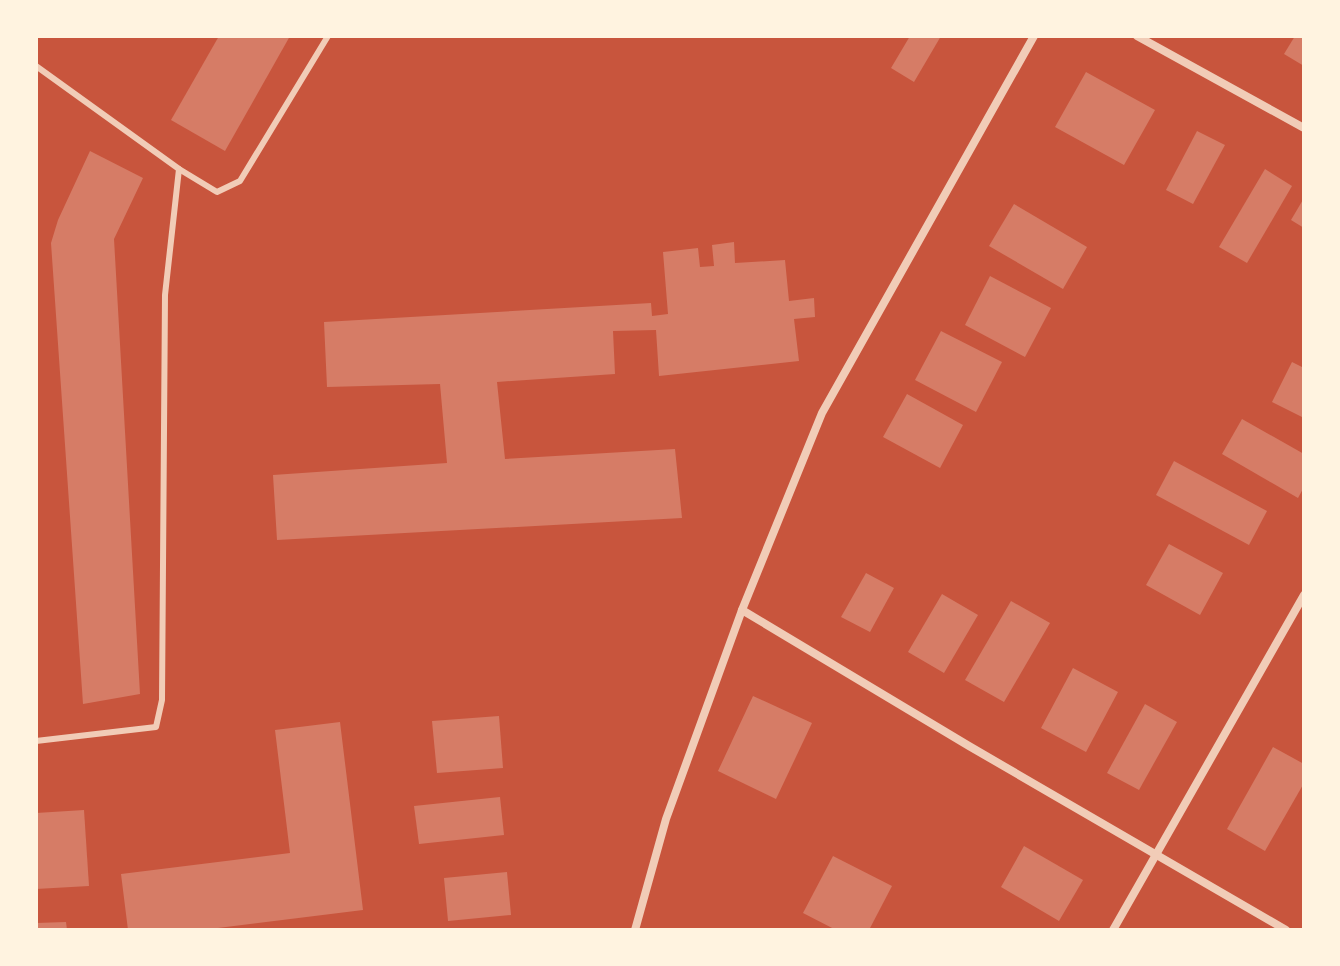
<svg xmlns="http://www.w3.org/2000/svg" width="1340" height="966" font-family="'IBM Plex Serif',serif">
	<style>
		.building { fill: #d67c66 }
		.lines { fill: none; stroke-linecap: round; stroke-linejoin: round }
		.service { stroke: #f1ccb7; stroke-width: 6 }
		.minor { stroke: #f1ccb7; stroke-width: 8 }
	</style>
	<rect width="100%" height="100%" fill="#c8553d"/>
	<!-- building -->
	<g class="building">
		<polygon points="219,36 290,36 225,151 171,120"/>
		<polygon points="910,36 941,36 914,82 891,68"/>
		<polygon points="1295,36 1304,36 1304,66 1284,54"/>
		<polygon points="1086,72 1155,110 1124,165 1055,127"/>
		<polygon points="1197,131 1225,145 1193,204 1166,190"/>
		<polygon points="90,151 143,178 114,239 140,694 83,704 51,243 58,220"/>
		<polygon points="1265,169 1292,186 1247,263 1219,247"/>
		<polygon points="1304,198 1304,228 1291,220"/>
		<polygon points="1014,204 1087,247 1063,289 989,246"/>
		<polygon points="734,242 735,263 785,260 789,301 814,298 815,317 794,319 799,361 659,376 656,330 613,331 615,374 497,382 505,459 675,449 682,518 277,540 273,475 447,463 440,384 327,387 324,322 651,303 652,316 668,314 663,252 698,248 700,267 714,266 712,245"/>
		<polygon points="990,276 1051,308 1025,357 965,325"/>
		<polygon points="941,331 1002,362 976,412 915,380"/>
		<polygon points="1292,362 1304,368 1304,418 1272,402"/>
		<polygon points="907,394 963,425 940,468 883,437"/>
		<polygon points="1242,419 1304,454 1304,487 1298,498 1222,454"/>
		<polygon points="1174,461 1267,511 1249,545 1156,495"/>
		<polygon points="1169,544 1223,573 1200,615 1146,585"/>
		<polygon points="866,573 894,588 870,632 841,617"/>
		<polygon points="942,594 978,615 944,673 908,652"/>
		<polygon points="1011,601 1050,623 1004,702 965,680"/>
		<polygon points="1073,668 1118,692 1086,752 1041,728"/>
		<polygon points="753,696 812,723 776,799 718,771"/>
		<polygon points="1145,704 1177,722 1139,790 1107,773"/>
		<polygon points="499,716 503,768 437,773 432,721"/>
		<polygon points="340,722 363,910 202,930 128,930 121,874 290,853 275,730"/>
		<polygon points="1273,747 1304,764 1304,783 1265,851 1227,829"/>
		<polygon points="500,797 504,835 419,844 414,806"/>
		<polygon points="84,810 89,886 36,889 36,813"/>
		<polygon points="1024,846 1083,880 1059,921 1001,887"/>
		<polygon points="833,856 892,886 869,930 836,930 803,913"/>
		<polygon points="507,872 511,915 448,921 444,878"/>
		<polygon points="66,922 67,930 36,930 36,923"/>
	</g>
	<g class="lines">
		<!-- service -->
		<g class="service">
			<polyline points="36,66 179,169 165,295 162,700 156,727 36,741"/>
			<polyline points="179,169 217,192 240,181 328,36"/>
		</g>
		<!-- minor -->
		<g class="minor">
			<polyline points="1137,36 1304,128"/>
			<polyline points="742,610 969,746 1286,930"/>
			<polyline points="635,930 666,819 742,610 822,413 1034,36"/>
			<polyline points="1113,930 1304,595"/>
		</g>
	</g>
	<!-- border -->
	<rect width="1340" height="966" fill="none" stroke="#fff3e0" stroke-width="76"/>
</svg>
